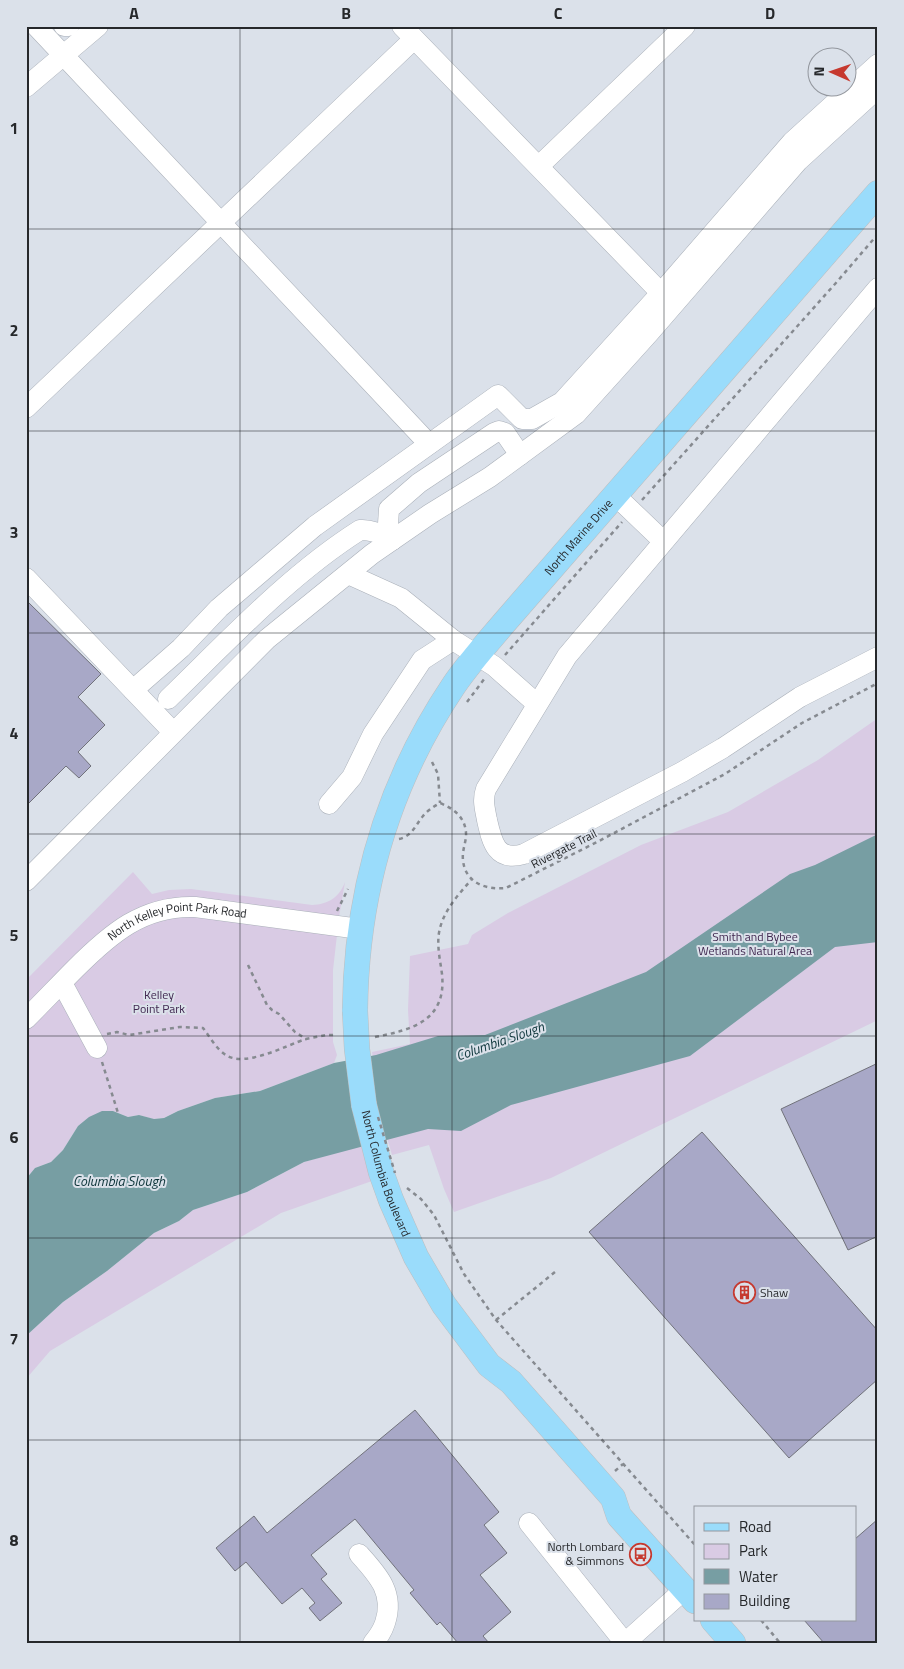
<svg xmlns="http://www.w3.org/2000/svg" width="904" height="1669" font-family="'Titillium Web',sans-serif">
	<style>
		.green { fill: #d9cbe4 }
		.water { fill: #779ea3 }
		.building { fill: #a8a8c7; stroke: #71727b }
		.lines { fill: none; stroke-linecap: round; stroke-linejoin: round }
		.minor-casing { stroke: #aab0b9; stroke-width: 21 }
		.major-casing { stroke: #bebebf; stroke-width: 26 }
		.path { stroke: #868a90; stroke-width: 2.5; stroke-dasharray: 4 4; stroke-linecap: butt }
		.minor { stroke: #fff; stroke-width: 20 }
		.major { stroke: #9adcfb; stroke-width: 25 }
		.major-bridge-casing { stroke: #bebebf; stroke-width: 26; stroke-linecap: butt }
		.path-bridge { stroke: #868a90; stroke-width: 2.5; stroke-dasharray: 4 4; stroke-linecap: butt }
		.major-bridge { stroke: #9adcfb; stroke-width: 25 }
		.grid { fill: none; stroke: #26282b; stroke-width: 1; stroke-opacity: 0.55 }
		.labels { text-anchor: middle; stroke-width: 4; stroke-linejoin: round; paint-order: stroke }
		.street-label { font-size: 12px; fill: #26282b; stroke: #dbe1ea }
		.park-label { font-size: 12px; fill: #402850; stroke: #dbe1ea }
		.poi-label { font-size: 12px; fill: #26282b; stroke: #dbe1ea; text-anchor: start }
		.water-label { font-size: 14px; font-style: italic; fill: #0e363b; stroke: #dbe1ea }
		.neatline { fill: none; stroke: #26282b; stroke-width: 2 }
		.grid-label { font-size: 16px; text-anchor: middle; font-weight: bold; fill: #26282b }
	</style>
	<rect width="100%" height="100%" fill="#dbe1ea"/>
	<!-- green -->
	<g class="green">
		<polygon points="878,718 878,1020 551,1178 454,1212 444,1189 429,1145 392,1155 384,1127 372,1052 410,1044 408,1010 410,956 468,944 472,935 508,913 641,845 728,812 818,760"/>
		<path d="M 133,872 L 152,894 L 169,890 L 191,889 L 312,905 C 328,904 339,898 345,882 L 339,917 L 333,970 L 333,1042 L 337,1055 L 334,1063 L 260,1091 L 215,1098 L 178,1111 L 164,1118 L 153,1119 L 139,1115 L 128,1117 L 113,1111 L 78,1126 L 63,1150 L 51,1162 L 35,1168 L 26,1179 L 26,980 Z"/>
		<polygon points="361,1145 372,1181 281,1213 50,1351 26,1379 26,1336 63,1302 107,1271 154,1233 179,1221 193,1210 247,1192 304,1162"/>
	</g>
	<!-- water -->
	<polygon class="water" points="878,834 878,942 835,947 690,1056 511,1105 461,1131 428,1129 304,1162 247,1192 193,1210 179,1221 154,1233 107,1271 63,1302 26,1336 26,1179 35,1168 51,1162 63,1150 78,1126 89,1117 102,1111 113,1111 128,1117 139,1115 154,1119 164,1118 178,1111 215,1098 260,1091 334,1063 376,1055 438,1036 485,1035 646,972 790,874 815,865"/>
	<!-- building -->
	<g class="building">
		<polygon points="26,600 101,674 78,697 105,725 78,752 91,766 79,778 66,766 26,806"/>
		<polygon points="878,1063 878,1236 848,1250 781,1109"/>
		<polygon points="702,1132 878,1331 878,1379 789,1458 589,1232"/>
		<polygon points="415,1410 499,1512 484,1525 507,1553 480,1575 511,1612 483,1636 489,1643 458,1643 440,1622 437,1625 410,1593 414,1590 355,1519 311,1555 327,1574 321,1579 342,1603 320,1621 309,1608 315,1603 302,1588 282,1604 246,1562 235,1571 216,1548 254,1516 267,1533"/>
		<polygon points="878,1519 878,1643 824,1643 804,1620 855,1620 855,1539"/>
	</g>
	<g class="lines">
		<defs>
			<g id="minor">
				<polyline points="36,26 429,444"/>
				<polyline points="64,26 69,26"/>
				<polyline points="402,26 661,293"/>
				<polyline points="26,87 98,26"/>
				<polyline points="539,166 685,26"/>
				<path d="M 878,288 L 567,656 L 486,789 C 482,800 485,809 487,820 C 492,842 496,862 524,854 L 682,772 L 723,748 L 800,697 L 878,657"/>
				<polyline points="26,408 414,39"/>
				<polyline points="616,496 663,541"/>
				<polyline points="392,540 388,524 389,509 419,483 494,433 499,431 505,433 520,455"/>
				<polyline points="348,574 401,598 453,640 494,666 537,704"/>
				<polyline points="26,578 173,732"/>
				<polyline points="133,690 181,648 219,608 315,526 498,395 522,419 532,419 562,402 661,293 792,142 878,64"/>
				<path d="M 168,699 C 229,640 289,575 360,530 C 372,529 382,535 392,540"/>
				<polyline points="329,804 352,777 373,734 422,660 453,640"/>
				<polyline points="26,881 267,639 372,554 430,514 490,477 576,414 649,333 798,161 878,88"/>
				<polyline points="62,983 97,1048"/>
				<path id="s1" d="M 26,1019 C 43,1002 59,985 75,969 C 110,934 143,905 195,907 L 360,929"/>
				<polyline points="529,1523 625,1643"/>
				<path d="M 359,1554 C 378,1575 395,1593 385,1623 C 382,1632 379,1636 373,1643"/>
				<polyline points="625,1643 685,1589"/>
			</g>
			<g id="major">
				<path id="s2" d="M 355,1011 C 356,893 388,783 454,685 C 469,663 487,643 504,623 L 878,193"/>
				<path id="s3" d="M 364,1105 L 381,1172 L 391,1200 L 416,1257 L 444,1305 L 489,1365 L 511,1382 L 613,1498 L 619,1516 L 695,1601"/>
				<polyline points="713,1620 733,1643"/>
			</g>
		</defs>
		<!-- minor casing -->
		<use href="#minor" class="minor-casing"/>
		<!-- major casing -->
		<use href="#major" class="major-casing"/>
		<!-- path -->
		<g class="path">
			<polyline points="642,500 835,284 878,234"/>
			<polyline points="505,655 622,522"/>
			<polyline points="467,702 485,678"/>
			<polyline points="432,762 438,774 440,803"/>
			<path d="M 399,839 C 412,836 415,826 423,816 C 427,811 433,807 440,803 C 455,809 467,819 466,837 C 465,845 462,852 463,860 C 465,883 486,890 506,888 L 599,841 L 725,774 L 802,723 L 878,683"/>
			<polyline points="337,911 348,889"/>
			<polyline points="248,965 267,1005 272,1010 279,1014 295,1032 306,1039 326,1035 337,1035"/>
			<path d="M 107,1034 L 117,1032 L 129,1035 L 180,1027 L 203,1028 C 210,1037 217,1050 226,1055 C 245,1068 287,1045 306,1039"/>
			<path d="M 375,1037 C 411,1030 447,1021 442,974 C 440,959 436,943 440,928 C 445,909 459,894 471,880"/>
			<polyline points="102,1062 118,1113"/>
			<polyline points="407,1188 421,1199 434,1215 464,1274 496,1320 695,1545"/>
			<polyline points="496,1320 555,1272"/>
			<polyline points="615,1471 623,1464"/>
			<polyline points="761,1620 780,1643"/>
		</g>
		<!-- minor -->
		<use href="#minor" class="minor"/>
		<!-- major -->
		<use href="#major" class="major"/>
		<defs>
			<polyline id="major-bridge" points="355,1011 357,1049 364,1105"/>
		</defs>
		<!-- major-bridge casing -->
		<use href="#major-bridge" class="major-bridge-casing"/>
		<!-- path-bridge -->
		<polyline class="path-bridge" points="378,1117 395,1173"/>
		<!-- major-bridge -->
		<use href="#major-bridge" class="major-bridge"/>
	</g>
	<!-- grid -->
	<path class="grid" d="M 240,26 L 240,1643M 452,26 L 452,1643M 664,26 L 664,1643M 26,229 L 878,229M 26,431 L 878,431M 26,633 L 878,633M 26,834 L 878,834M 26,1036 L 878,1036M 26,1238 L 878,1238M 26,1440 L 878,1440"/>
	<!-- icons -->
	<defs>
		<symbol id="building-ring" viewBox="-11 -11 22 22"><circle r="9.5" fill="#dbe1ea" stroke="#c6392f" stroke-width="1.5"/><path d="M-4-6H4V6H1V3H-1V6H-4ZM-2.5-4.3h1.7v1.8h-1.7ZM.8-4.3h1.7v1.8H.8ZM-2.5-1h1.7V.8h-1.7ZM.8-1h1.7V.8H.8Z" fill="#c6392f"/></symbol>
		<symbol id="bus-ring" viewBox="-11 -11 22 22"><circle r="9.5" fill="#dbe1ea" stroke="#c6392f" stroke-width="1.5"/><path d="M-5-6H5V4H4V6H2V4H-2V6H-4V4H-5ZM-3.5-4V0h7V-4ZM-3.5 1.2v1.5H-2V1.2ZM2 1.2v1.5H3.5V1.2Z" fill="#c6392f"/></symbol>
	</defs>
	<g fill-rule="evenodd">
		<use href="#building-ring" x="732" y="1280" width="25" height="25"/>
		<use href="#bus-ring" x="628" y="1542" width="25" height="25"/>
	</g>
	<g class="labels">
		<!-- street labels -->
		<g class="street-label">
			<text dy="4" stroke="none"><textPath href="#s2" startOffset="539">North Marine Drive</textPath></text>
			<text transform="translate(564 849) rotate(-27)" y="4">Rivergate Trail</text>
			<text dy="4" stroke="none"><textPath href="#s1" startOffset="189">North Kelley Point Park Road</textPath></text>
			<text dy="4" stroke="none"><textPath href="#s3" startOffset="72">North Columbia Boulevard</textPath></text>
		</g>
		<!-- park labels -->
		<g class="park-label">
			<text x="755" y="941">Smith and Bybee<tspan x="755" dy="14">Wetlands Natural Area</tspan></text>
			<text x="159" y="999">Kelley<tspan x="159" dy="14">Point Park</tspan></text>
		</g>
		<!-- poi labels -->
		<g class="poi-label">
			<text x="760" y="1297">Shaw</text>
			<text x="624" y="1551" text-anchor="end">North Lombard<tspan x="624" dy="14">&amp; Simmons</tspan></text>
		</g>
		<!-- water labels -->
		<g class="water-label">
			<text transform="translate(500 1041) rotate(-19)" y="5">Columbia Slough</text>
			<text x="119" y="1186">Columbia Slough</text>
		</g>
	</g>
	<!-- border -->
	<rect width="904" height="1669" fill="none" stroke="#dbe1ea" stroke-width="55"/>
	<!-- legend -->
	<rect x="694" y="1506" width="162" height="115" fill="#dbe1ea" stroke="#93979e"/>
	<rect x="704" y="1523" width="25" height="8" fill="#9adcfb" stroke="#93979e"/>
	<text x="739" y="1532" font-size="15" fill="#26282b">Road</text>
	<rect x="704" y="1544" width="25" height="15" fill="#d9cbe4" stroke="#93979e"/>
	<text x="739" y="1556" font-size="15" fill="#26282b">Park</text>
	<rect x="704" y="1569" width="25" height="15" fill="#779ea3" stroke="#93979e"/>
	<text x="739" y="1582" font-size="15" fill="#26282b">Water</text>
	<rect x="704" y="1594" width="25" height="15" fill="#a8a8c7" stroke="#93979e"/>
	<text x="739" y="1606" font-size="15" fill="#26282b">Building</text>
	<!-- north arrow -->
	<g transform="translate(832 72) rotate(272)"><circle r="24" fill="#dbe1ea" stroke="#93979e"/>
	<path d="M0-4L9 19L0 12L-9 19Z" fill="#c6392f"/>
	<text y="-8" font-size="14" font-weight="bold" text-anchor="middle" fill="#26282b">N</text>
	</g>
	<rect x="28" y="28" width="848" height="1614" class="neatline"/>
	<g class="grid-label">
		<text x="134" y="19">A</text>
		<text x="346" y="19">B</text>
		<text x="558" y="19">C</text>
		<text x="770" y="19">D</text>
		<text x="14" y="134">1</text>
		<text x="14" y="336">2</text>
		<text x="14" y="538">3</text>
		<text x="14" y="739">4</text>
		<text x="14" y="941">5</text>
		<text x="14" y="1143">6</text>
		<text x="14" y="1345">7</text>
		<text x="14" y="1546">8</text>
	</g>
</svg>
